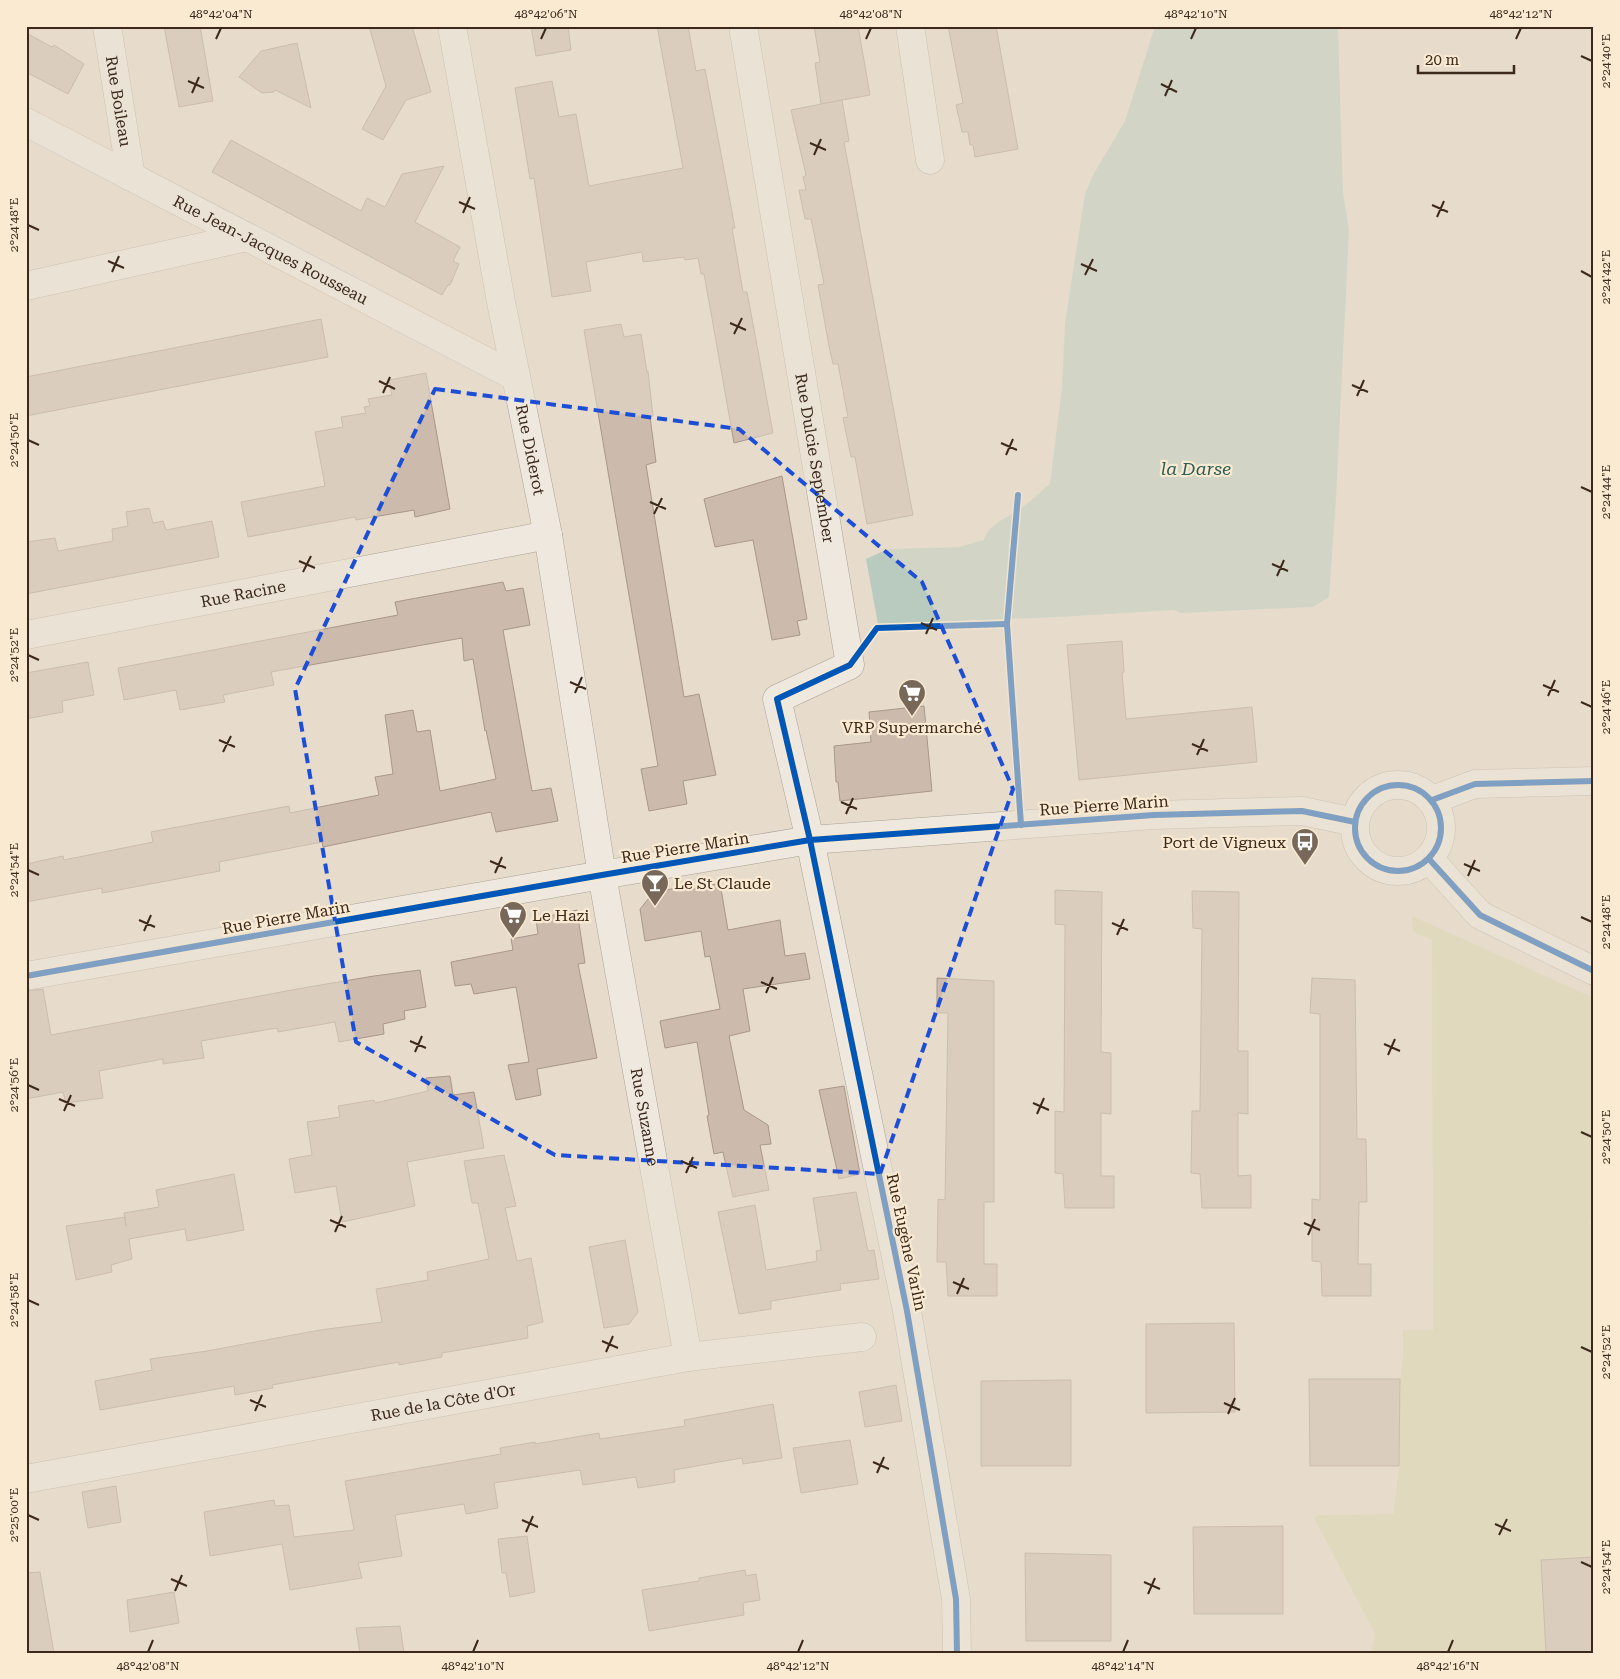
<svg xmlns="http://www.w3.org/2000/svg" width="1620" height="1679" font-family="'Roboto Serif',serif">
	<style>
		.green { fill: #dad6ad }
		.water { fill: #b8cbbe }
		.building { fill: #ccbaac; stroke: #a8978b }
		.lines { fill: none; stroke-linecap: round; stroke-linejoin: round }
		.minor-casing { stroke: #aca195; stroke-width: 29 }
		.tertiary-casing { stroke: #aca195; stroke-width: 29 }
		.minor { stroke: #eee8df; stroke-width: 28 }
		.tertiary { stroke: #eee8df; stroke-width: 28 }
		.cycleway-casing { stroke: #f9ead1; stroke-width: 9 }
		.cycleway { stroke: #0057b8; stroke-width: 6 }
		.marked { fill: none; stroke: #1d4ed8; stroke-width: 4; stroke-dasharray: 10 6; stroke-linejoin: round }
		.ticks { fill: none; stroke: #3c291c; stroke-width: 2 }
		.labels { text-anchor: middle; stroke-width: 4.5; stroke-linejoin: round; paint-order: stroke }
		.street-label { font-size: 16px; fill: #3c291c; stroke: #f9ead1 }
		.poi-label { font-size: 16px; fill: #3c291c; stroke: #f9ead1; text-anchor: start }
		.water-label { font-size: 18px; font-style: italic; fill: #295e56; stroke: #f9ead1 }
		.neatline { fill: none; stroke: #3c291c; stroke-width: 2 }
		.ticks-label { font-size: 12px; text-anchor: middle; fill: #3c291c }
	</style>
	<rect width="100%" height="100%" fill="#e7dccc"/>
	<!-- green -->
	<polygon class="green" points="1412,916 1594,998 1594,1211 1589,1223 1594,1225 1594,1557 1541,1560 1546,1653 1371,1653 1375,1634 1314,1518 1318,1515 1393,1514 1399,1466 1400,1379 1403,1357 1403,1330 1433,1330 1432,940 1413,932"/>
	<!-- water -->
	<path class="water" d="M 1155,26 L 1338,26 L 1343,193 L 1349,230 L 1336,499 L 1329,597 L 1313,607 L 1180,613 L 1174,610 L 1059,617 L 878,624 L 866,559 L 888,549 L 959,547 L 984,540 C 989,522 1009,518 1023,507 C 1032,500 1041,491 1050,484 L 1062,387 L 1065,323 L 1085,194 L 1093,175 L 1125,121 Z"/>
	<!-- building -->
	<g class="building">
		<polygon points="164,26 200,26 213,101 179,107"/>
		<polygon points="369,26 412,26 431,92 406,100 383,140 362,129 386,86"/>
		<polygon points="531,26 568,26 571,50 536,56"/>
		<polygon points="657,26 688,26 696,71 705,69 735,228 732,228 743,292 747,292 756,340 773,433 734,443 713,324 704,274 701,274 698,258 685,260 684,257 643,262 642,252 586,262 591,291 552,297 534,178 530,179 515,88 552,81 559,117 576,114 589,186 683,168"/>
		<polygon points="814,26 858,26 870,95 821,104 815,63 820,62"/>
		<polygon points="948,26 996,26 1018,149 975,157 973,145 970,145 968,132 962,132 959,118 956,105 963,103"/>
		<polygon points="26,33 52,47 54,45 84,64 68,94 26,72"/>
		<polygon points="297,43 311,108 275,90 274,92 262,93 239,77 261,51"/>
		<polygon points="842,100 849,141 844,142 913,515 867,524 855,457 851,457 843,418 848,417 838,364 833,364 829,346 818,285 824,284 814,233 811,219 805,219 799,190 806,190 803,177 806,175 791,110"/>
		<polygon points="231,140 361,211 367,198 385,207 402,174 444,166 415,222 460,247 453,261 459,264 450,285 448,285 442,295 212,172"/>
		<polygon points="321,319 328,357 26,416 26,377"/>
		<polygon points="621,324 624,337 641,334 647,372 648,371 653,416 650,417 656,462 646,465 684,697 699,694 716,775 683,781 687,804 649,811 641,769 658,766 584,330"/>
		<polygon points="426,373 450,509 415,517 414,510 356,520 355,517 248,537 241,502 325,486 315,432 343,427 341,417 366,413 364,407 370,406 368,399 392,395 389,380"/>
		<polygon points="782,476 807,619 797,621 800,635 772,640 753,540 715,547 704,499"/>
		<polygon points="149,508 153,523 163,521 166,530 212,521 219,557 26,594 26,542 55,538 58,551 113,541 112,529 128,526 126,512"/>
		<polygon points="503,582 506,591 523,588 530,625 503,630 532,791 551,788 558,821 496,832 491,812 323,847 322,842 219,862 220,871 102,893 102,888 26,902 26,864 63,856 64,860 153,842 151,832 289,806 290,813 379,795 375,777 393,774 385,715 413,710 417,732 430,730 440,791 496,779 486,730 485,731 473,659 464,661 462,638 271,672 274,685 223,695 225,702 180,710 176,690 124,700 118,668 398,615 395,602"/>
		<polygon points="1122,641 1124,672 1122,673 1126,719 1252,707 1257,762 1079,780 1067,645"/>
		<polygon points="88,662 94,695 62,701 63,712 26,719 26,673"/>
		<polygon points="924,706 932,791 840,801 838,782 836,782 834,746 871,742 869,712"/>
		<polygon points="720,883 728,930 780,920 785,956 805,953 810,979 743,989 750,1031 729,1036 744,1110 768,1125 771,1144 760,1145 769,1190 733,1197 723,1152 714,1154 707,1116 709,1115 697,1042 665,1048 660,1021 720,1009 710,956 705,957 701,931 645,941 640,909 654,892 689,886 690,890"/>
		<polygon points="1055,890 1102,892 1101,1052 1111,1053 1111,1114 1101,1113 1101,1176 1114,1176 1114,1208 1065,1208 1063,1174 1055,1173 1055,1111 1064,1112 1065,925 1055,924"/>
		<polygon points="1192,891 1239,892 1238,1051 1248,1051 1248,1114 1238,1113 1238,1176 1251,1175 1251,1208 1202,1208 1200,1174 1191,1173 1192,1111 1200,1111 1202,929 1193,928"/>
		<polygon points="577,910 585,963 578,964 597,1058 537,1069 541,1095 516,1100 508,1065 529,1062 516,987 474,994 471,984 455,986 451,962 513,950 511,939 538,934 536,919"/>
		<polygon points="420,970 426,1007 404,1011 405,1019 383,1024 384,1034 339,1042 335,1022 278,1032 277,1028 201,1041 204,1058 163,1064 163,1059 99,1071 103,1098 66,1103 63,1092 26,1099 26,991 43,989 51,1035 297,989 374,976"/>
		<polygon points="937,978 994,981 994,1202 984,1202 984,1264 997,1264 997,1296 948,1296 946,1262 937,1262 938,1199 945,1200 948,1013 937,1013"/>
		<polygon points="1312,978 1355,980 1357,1139 1366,1139 1367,1202 1359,1202 1358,1264 1371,1264 1371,1296 1322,1296 1321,1262 1312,1261 1312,1199 1320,1200 1320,1014 1310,1013"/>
		<polygon points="450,1076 453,1095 474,1092 484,1148 407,1162 415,1206 342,1222 336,1186 295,1193 289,1159 312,1155 307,1122 340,1117 338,1106 374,1100 375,1103 428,1091 426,1078"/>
		<polygon points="844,1086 860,1174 839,1179 819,1090"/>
		<polygon points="504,1155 516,1206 505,1208 517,1261 531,1258 543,1322 527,1326 528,1338 442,1353 442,1357 399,1365 399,1362 272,1385 273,1388 235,1395 234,1386 100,1410 95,1381 152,1370 150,1359 207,1351 320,1330 382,1322 376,1289 428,1280 427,1272 489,1259 478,1203 472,1203 464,1161"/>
		<polygon points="234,1174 244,1230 187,1241 185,1229 129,1239 132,1259 111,1265 112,1272 76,1280 66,1226 125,1217 126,1226 124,1213 159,1207 156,1190"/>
		<polygon points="856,1192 868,1251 874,1250 879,1279 840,1284 841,1290 771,1301 771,1309 739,1314 718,1212 755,1205 766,1270 817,1261 816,1251 821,1250 813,1198"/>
		<polygon points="625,1240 638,1312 629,1324 604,1328 589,1247"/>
		<polygon points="1234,1323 1235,1412 1146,1413 1146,1324"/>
		<polygon points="1309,1379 1400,1379 1399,1466 1310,1466"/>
		<polygon points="1071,1380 1071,1466 981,1466 981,1381"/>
		<polygon points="896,1385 902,1421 865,1427 859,1392"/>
		<polygon points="773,1404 782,1458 743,1464 742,1458 674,1470 675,1482 638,1488 636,1477 583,1485 580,1470 494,1483 498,1508 466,1514 464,1504 395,1515 402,1556 358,1563 362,1578 290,1590 282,1544 210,1556 204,1512 274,1500 275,1506 289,1505 294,1537 354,1530 345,1481 501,1454 500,1448 535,1442 535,1444 599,1433 600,1439 685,1426 684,1420"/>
		<polygon points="850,1440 858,1484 801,1493 793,1448"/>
		<polygon points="116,1486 121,1522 88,1528 82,1492"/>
		<polygon points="1283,1526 1283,1614 1194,1614 1193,1527"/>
		<polygon points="527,1536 535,1592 510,1597 506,1573 502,1573 498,1539"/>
		<polygon points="1025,1553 1111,1555 1111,1641 1026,1641"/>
		<polygon points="1594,1557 1594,1653 1546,1653 1541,1560"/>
		<polygon points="745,1570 746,1576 756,1574 760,1600 743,1603 744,1615 649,1631 642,1590 699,1581 699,1578"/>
		<polygon points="40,1572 54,1653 26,1653 26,1573"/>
		<polygon points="174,1592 179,1623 130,1632 127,1600"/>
		<polygon points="400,1626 404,1653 360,1653 356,1628"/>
	</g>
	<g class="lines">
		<defs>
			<g id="minor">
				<path id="s1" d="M 107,26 L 131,177"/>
				<path id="s2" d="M 452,26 L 501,302 L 548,535 L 602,875 L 688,1357"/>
				<path id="s3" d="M 743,26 L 850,665 L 777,699 L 810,840 L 907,1311 L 956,1599 L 957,1653"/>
				<polyline points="910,26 930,160"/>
				<path id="s4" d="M 26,122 L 516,377"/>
				<polyline points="26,286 247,237"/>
				<path id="s5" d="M 26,635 L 548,535"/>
				<polyline points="1429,859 1480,915 1594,971"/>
				<path id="s6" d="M 26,1479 L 688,1357 L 862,1337"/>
			</g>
			<g id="tertiary">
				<circle cx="1398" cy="828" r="43"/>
				<polyline points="1432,800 1475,784 1594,781"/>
				<polyline points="26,976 602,875 810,840 1154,815 1302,811 1355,822"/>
			</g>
		</defs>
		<!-- minor casing -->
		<use href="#minor" class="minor-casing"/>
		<!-- tertiary casing -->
		<use href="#tertiary" class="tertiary-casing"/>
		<!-- minor -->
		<use href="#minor" class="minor"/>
		<!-- tertiary -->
		<use href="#tertiary" class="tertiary"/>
		<defs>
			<g id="cycleway">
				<polyline points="1018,495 1007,624 1021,825"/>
				<circle cx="1398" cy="828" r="43"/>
				<polyline points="1432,800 1475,784 1594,781"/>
				<polyline points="1429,859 1480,915 1594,971"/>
				<polyline points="26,976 602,875 810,840 1154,815 1302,811 1355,822"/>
				<polyline points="957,1653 956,1599 907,1311 810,840 777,699 850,665 877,628 1007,624"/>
			</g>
		</defs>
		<!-- cycleway casing -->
		<use href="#cycleway" class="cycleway-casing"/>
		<!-- cycleway -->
		<use href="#cycleway" class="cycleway"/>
	</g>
	<!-- marked area -->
	<path d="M0 0H1620V1679H0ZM 435,389 L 739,429 L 922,582 L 1013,789 L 880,1174 L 555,1155 L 356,1042 L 295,689 Z" fill="#e7dccc" fill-opacity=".55" fill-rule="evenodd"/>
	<path class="marked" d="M 435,389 L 739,429 L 922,582 L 1013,789 L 880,1174 L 555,1155 L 356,1042 L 295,689 Z"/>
	<!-- ticks -->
	<path class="ticks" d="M 216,39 L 221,28M 541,39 L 546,28M 866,39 L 871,28M 1191,39 L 1196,28M 1516,39 L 1521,28M 1581,56 L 1592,61M 188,81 L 204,88M 1161,84 L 1177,92M 192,93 L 199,77M 1165,96 L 1172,80M 810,143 L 826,150M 814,155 L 821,139M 459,202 L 475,209M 1432,205 L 1448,212M 463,213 L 470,197M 1437,217 L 1444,201M 28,225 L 39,230M 108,261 L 124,268M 1081,264 L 1097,271M 1581,271 L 1592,277M 112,272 L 119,256M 1085,275 L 1093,259M 730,323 L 746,330M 734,334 L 742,318M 379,381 L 395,389M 1352,385 L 1368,392M 383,393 L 390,377M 1357,396 L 1364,380M 28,440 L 39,445M 1001,443 L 1017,450M 1006,455 L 1013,439M 1581,487 L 1592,492M 650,502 L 666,509M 654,514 L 662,498M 299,561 L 315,568M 1272,564 L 1288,571M 303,572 L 311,556M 1277,576 L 1284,560M 921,623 L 937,630M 926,634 L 933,618M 28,655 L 39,660M 570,682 L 586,689M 1543,685 L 1559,692M 575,693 L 582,677M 1548,696 L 1555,680M 1581,702 L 1592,707M 219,740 L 235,747M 1192,744 L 1208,751M 223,752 L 231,736M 1197,755 L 1204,739M 841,802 L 857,809M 846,814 L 853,798M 490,861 L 506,868M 1464,864 L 1480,871M 28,870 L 39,875M 495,873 L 502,857M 1468,876 L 1475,860M 1581,917 L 1592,922M 139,920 L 155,927M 1112,923 L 1128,930M 144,931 L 151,915M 1117,935 L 1124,919M 761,982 L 777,989M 766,993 L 773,977M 410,1041 L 426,1048M 1384,1044 L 1400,1051M 415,1052 L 422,1036M 1388,1055 L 1395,1039M 28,1085 L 39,1090M 59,1099 L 75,1106M 1033,1103 L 1049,1110M 64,1111 L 71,1095M 1037,1114 L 1044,1098M 1581,1132 L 1592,1137M 681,1161 L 697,1168M 686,1173 L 693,1157M 330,1220 L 346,1227M 1304,1223 L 1320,1230M 335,1232 L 342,1216M 1308,1235 L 1315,1219M 953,1282 L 969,1289M 957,1294 L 964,1278M 28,1300 L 39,1305M 602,1341 L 618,1348M 1581,1347 L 1592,1352M 606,1352 L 613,1336M 250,1400 L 266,1407M 1224,1403 L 1240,1410M 255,1411 L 262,1395M 1228,1414 L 1235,1398M 873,1462 L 889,1469M 877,1473 L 884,1457M 28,1515 L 39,1520M 522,1520 L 538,1527M 1495,1524 L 1511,1531M 526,1532 L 533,1516M 1499,1535 L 1507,1519M 1581,1562 L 1592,1567M 171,1579 L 187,1586M 1144,1582 L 1160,1589M 175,1591 L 182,1575M 1148,1594 L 1155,1578M 148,1652 L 153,1640M 473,1652 L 478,1640M 798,1652 L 803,1640M 1123,1652 L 1128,1640M 1448,1652 L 1453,1640"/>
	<!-- icons -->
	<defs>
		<symbol id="supermarket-pin" viewBox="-11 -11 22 30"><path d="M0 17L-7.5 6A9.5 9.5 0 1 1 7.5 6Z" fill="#78685a" stroke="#f9ead1"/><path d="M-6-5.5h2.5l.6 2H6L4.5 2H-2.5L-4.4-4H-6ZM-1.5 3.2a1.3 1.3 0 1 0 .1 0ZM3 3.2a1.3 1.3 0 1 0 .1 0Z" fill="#fff"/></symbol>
		<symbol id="bus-pin" viewBox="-11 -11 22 30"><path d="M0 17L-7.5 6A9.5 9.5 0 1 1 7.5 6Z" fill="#78685a" stroke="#f9ead1"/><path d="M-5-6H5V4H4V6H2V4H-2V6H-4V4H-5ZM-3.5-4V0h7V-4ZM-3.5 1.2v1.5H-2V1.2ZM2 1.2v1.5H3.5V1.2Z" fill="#fff"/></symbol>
		<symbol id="bar-pin" viewBox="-11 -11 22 30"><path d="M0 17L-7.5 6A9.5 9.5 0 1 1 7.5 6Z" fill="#78685a" stroke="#f9ead1"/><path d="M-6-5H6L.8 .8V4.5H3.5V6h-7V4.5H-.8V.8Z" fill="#fff"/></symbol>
	</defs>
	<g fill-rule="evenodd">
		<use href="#supermarket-pin" x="896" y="677" width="32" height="43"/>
		<use href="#bus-pin" x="1289" y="826" width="32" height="43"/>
		<use href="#bar-pin" x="639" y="867" width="32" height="43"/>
		<use href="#supermarket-pin" x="497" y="899" width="32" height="43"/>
	</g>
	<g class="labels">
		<!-- street labels -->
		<g class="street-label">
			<text dy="6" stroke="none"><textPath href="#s1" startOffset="76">Rue Boileau</textPath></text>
			<text dy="6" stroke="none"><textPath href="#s4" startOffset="276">Rue Jean-Jacques Rousseau</textPath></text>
			<text dy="6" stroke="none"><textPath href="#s2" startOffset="431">Rue Diderot</textPath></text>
			<text dy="6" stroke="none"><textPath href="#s3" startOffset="438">Rue Dulcie September</textPath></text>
			<text dy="6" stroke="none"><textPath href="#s5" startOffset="221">Rue Racine</textPath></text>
			<text transform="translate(1104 805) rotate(-4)" y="6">Rue Pierre Marin</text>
			<text transform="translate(685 847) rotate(-9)" y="6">Rue Pierre Marin</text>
			<text transform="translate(286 917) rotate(-10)" y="6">Rue Pierre Marin</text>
			<text dy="6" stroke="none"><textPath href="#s2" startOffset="1108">Rue Suzanne</textPath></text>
			<text transform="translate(907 1242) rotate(78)" y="6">Rue Eugène Varlin</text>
			<text dy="6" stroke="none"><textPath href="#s6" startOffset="424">Rue de la Côte d'Or</textPath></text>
		</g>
		<!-- poi labels -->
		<g class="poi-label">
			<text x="912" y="733" text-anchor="middle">VRP Supermarché</text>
			<text x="1286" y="848" text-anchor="end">Port de Vigneux</text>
			<text x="674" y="889">Le St Claude</text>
			<text x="532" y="921">Le Hazi</text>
		</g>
		<!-- water labels -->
		<g class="water-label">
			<text x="1196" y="475">la Darse</text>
		</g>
	</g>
	<!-- border -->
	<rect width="1620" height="1679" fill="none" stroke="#f9ead1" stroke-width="55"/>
	<!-- scale -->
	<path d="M1418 65v8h96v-8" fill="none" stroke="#3c291c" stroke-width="2.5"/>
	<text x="1425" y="65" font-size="15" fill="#3c291c" stroke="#f9ead1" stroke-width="4" paint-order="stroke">20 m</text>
	<rect x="28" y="28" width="1564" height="1624" class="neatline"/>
	<g class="ticks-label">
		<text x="221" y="18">48°42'04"N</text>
		<text x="546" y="18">48°42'06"N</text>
		<text x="871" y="18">48°42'08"N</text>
		<text x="1196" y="18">48°42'10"N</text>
		<text x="1521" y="18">48°42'12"N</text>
		<text transform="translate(1606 61) rotate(-90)" y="4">2°24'40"E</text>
		<text transform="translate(14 225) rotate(-90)" y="4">2°24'48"E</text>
		<text transform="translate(1606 277) rotate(-90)" y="4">2°24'42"E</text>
		<text transform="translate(14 440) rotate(-90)" y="4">2°24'50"E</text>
		<text transform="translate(1606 492) rotate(-90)" y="4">2°24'44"E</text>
		<text transform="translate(14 655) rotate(-90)" y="4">2°24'52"E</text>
		<text transform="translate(1606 707) rotate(-90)" y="4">2°24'46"E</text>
		<text transform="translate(14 870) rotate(-90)" y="4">2°24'54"E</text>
		<text transform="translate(1606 922) rotate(-90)" y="4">2°24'48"E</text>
		<text transform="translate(14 1085) rotate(-90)" y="4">2°24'56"E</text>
		<text transform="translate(1606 1137) rotate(-90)" y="4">2°24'50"E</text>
		<text transform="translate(14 1300) rotate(-90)" y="4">2°24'58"E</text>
		<text transform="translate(1606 1352) rotate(-90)" y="4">2°24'52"E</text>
		<text transform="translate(14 1515) rotate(-90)" y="4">2°25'00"E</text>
		<text transform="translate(1606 1567) rotate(-90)" y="4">2°24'54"E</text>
		<text x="148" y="1670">48°42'08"N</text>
		<text x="473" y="1670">48°42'10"N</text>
		<text x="798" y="1670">48°42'12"N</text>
		<text x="1123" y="1670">48°42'14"N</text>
		<text x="1448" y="1670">48°42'16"N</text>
	</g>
</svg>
